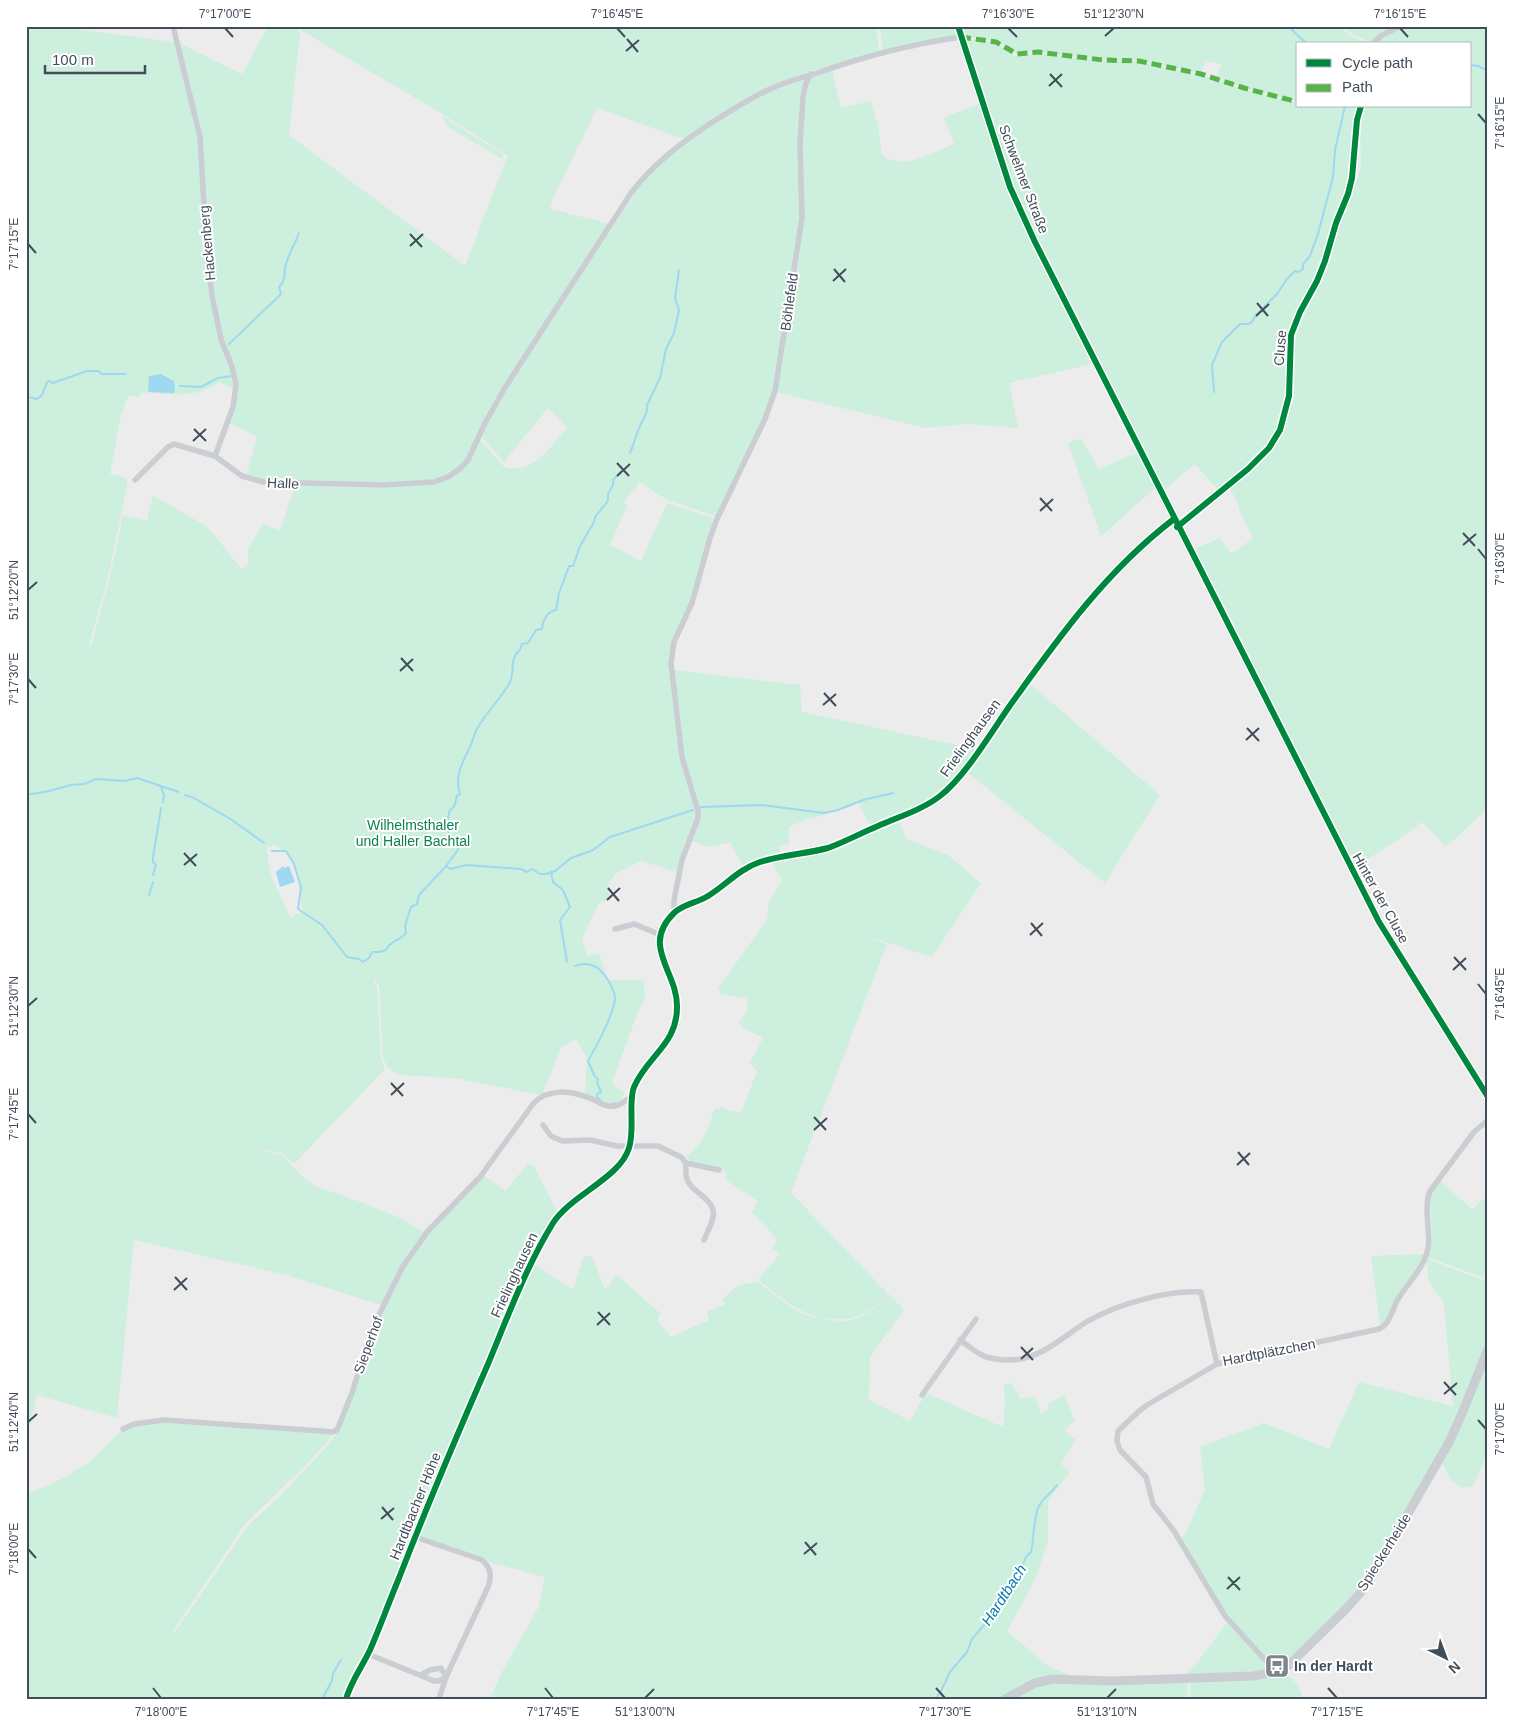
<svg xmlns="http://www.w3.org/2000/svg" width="1514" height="1725" font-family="Helvetica,sans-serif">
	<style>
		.green { fill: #cdefdd; fill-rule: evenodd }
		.water { fill: #9ed8f1 }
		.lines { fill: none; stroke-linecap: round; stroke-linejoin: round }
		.stream { stroke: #9ed8f1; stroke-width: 2 }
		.street { stroke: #cacdd1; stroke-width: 5.5 }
		.secondary { stroke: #cacdd2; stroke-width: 9 }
		.quiet { stroke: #57b448; stroke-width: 5; stroke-dasharray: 10 5; stroke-linecap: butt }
		.cycleway-casing { stroke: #fff; stroke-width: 9 }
		.cycleway { stroke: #00873e; stroke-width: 6 }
		.ticks { fill: none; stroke: #424d5a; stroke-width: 2 }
		.labels { text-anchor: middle; stroke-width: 4; stroke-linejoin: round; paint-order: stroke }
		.street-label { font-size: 14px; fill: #424d5a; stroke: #fff }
		.park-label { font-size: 14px; fill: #0e8052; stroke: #fff }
		.poi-label { font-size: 14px; font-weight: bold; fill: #424d5a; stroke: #fff; text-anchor: start }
		.water-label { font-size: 15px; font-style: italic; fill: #007aaf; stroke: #fff }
		.neatline { fill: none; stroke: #424d5a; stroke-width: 2 }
		.ticks-label { font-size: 12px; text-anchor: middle; fill: #424d5a }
	</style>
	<rect width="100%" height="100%" fill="#edecec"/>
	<!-- green -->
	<g class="green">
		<path d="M 26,26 L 52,26 L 175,42 L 198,134 L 204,241 L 207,275 L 215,319 L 223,346 L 225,344 L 218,318 L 210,275 L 201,133 L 179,43 L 242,74 L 268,26 L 292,26 L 300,32 L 289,135 L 465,266 L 507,157 L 510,158 C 442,111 369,72 299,29 L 302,26 L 876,26 L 879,50 L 877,53 C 840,63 801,72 767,89 C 738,103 711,121 684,139 L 597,108 L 554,196 L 550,209 L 610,224 L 509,377 L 483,422 L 467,457 L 463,464 L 450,474 L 430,481 L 365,484 L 275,481 L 257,480 L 246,476 L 257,438 L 256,436 L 229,423 C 235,405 240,389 234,370 L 232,372 L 234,389 L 219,382 C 198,399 168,394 143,392 L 138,397 L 128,396 L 121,415 L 110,474 L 127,478 L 127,486 L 108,578 L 89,645 L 91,646 L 110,577 L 123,515 L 147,521 L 153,495 L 206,526 L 217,538 L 242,570 L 248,565 L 248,549 L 263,523 L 280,531 L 295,485 C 331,486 425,494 453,475 C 467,466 472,453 479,438 L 503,466 C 531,478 552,445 567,427 L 548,408 L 504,462 L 480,435 L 489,418 L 530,351 L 646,177 L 682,144 L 735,110 L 764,94 L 808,78 L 804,86 L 801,108 L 800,161 L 802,218 L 786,324 L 774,390 L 764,418 L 717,517 L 668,500 L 668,499 L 660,496 L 640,482 L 624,501 L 627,506 L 610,545 L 641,561 L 667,503 L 716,519 L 701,560 L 689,608 L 673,641 L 671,649 L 670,661 L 681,756 L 697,811 L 696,822 L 688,839 L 686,839 L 677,872 L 641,861 L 615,874 L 608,884 L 610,900 L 599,903 L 582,939 L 587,956 L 599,953 L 607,980 L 644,980 L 645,1000 L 639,1009 L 612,1083 L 625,1093 L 618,1102 C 606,1105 596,1098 585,1093 L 587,1058 L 576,1039 L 561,1047 L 542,1095 L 454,1078 L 399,1075 L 388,1068 L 383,1058 L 379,987 L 377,982 L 373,979 L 377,987 L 381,1059 L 385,1069 L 294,1164 L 282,1153 L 251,1148 L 282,1155 L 302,1176 L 315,1186 L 366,1204 L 398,1217 L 426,1233 L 401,1267 L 381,1305 L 286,1275 L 134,1240 L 117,1418 L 37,1395 L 26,1442 ZM 275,845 L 288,854 L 298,873 L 302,911 L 291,918 L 271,875 L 266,847 Z"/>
		<polygon points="880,26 955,26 959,36 883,50"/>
		<polygon points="962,26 1339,26 1354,38 1371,43 1298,44 1298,101 1244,88 1216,78 1221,64 1206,61 1201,73 1134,60 1104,60 1058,55 1038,51 1017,54 997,41 965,36"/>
		<polygon points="1342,26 1488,26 1488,808 1446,847 1422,822 1399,839 1356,867 1192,550 1220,538 1231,554 1253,538 1240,513 1236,498 1229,489 1251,470 1270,449 1288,416 1293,387 1296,328 1322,279 1341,219 1361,169 1360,117 1364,106 1470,106 1470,44 1374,44 1377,37 1371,42 1356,36"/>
		<polygon points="966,39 995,43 1016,56 1037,53 1103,61 1134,61 1203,76 1243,89 1298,103 1298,106 1360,106 1357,165 1355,177 1325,260 1295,318 1283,416 1268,447 1219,491 1195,464 1163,491 1013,188"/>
		<path d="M 832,70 L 841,108 L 871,101 L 878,126 L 882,155 C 903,171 932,153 954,144 L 944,117 L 980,104 L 1018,214 L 1092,364 L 1009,383 L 1018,428 L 969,424 L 926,428 L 775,392 L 800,245 L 804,97 L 811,77 Z"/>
		<polygon points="442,116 504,155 502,159 448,127"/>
		<polygon points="1081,438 1099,469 1137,453 1155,488 1101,536 1068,443"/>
		<path d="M 673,670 L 800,685 L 802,712 L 976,749 C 964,767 950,787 932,799 C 913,811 890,817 870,825 L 858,802 L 818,817 L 807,819 L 789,827 L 789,844 L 779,846 L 780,854 L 743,867 L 730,842 L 709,847 L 689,840 L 699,818 L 686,769 Z"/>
		<polygon points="1030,684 1160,795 1105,883 967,772"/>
		<path d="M 898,821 L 907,839 L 949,856 L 981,883 L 932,957 L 858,933 L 887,944 L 791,1192 L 772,1173 L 766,1172 L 772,1173 L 888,1294 C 881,1301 873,1309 864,1314 C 845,1323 818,1320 800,1310 C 785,1302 772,1290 758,1280 L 780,1254 L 772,1248 L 778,1240 L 752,1212 L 758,1201 L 727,1181 L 725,1171 L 721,1168 L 691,1162 L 686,1157 C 703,1144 708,1128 715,1108 L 719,1110 L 720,1107 L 729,1110 L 741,1112 L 757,1071 L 750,1063 L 763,1038 L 742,1028 L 739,1021 C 747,1013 749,1009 746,998 L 721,995 L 718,988 L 767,920 L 769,901 L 782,880 L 777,872 L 773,861 L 806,855 Z"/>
		<polygon points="527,1164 533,1165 558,1213 530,1262 367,1653 344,1699 26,1699 26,1494 60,1480 91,1461 123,1429 150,1422 332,1434 328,1441 305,1466 245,1524 173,1631 175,1632 247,1527 285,1491 329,1444 340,1426 362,1359 383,1308 417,1246 483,1175 506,1191"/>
		<polygon points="1439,1180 1473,1210 1482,1199 1488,1203 1488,1279 1427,1257 1432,1234 1430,1199"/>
		<polygon points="1424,1254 1421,1263 1383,1325 1380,1326 1371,1256"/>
		<path d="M 592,1256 L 605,1290 L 617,1275 L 661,1314 L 657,1320 L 671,1337 L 709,1320 L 707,1312 L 725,1304 L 723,1300 C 728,1294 735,1285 744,1284 C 748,1283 752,1283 757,1282 C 770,1291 784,1303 798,1311 C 806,1316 815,1317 824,1319 C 854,1325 869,1316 889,1294 L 904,1310 L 870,1357 L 869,1400 L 910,1421 L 926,1393 L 1003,1427 L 1005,1406 L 1004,1385 L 1012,1383 L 1014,1390 L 1017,1390 L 1020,1399 L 1035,1396 L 1041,1414 L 1049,1410 L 1048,1404 L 1064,1395 L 1075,1421 L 1064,1430 L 1076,1440 L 1061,1464 L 1070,1472 L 1048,1501 L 1048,1541 L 1035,1580 L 1007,1631 L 1048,1666 L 1073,1677 L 1052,1676 L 1002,1699 L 490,1699 L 502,1672 L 538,1608 L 545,1577 L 484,1561 L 417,1536 L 533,1263 L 573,1290 L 583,1257 Z"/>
		<polygon points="1427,1259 1488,1282 1488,1339 1459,1413 1446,1442 1359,1589 1290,1661 1277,1669 1226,1616 1179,1538 1184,1537 1205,1489 1200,1447 1264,1423 1329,1449 1359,1382 1453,1406 1444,1303 1428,1280"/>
		<polygon points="1488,1358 1488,1453 1472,1487 1461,1488 1451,1480 1441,1461"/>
		<polygon points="1228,1621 1273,1670 1252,1673 1184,1675 1199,1660"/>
		<path d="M 1284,1672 C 1292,1679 1303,1687 1302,1699 L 1190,1699 L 1191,1681 L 1271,1678 Z"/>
		<polygon points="1188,1679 1187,1699 1012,1699 1045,1683"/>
	</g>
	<!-- water -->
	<g class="water">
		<polygon points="161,374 174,381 175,387 174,393 148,392 149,376"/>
		<polygon points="283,866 284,868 289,866 295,882 280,887 276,872"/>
	</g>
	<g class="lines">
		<!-- stream -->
		<g class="stream">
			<polyline points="1288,26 1307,44"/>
			<polyline points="1404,44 1408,44"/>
			<polyline points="1470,65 1478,66 1488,71"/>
			<path d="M 229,344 L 281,294 L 279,287 C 284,283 285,275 285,268 C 287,257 295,244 299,233"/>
			<polyline points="180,386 201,387 218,378 232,376"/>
			<polyline points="1214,392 1212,365 1222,342 1240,324 1248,324 1252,322 1256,315 1277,294 1287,279 1295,271 1298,272 1303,269 1303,264 1310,256 1318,234 1333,177 1335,150 1345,106"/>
			<polyline points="26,399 28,397 37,399 42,395 47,382 49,381 53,383 87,371 98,371 102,374 126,374"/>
			<path d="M 630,453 C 634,444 636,435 640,426 C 642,420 649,413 647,405 L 660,378 L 666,349 L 674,333 L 679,310 L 675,298 L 679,270"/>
			<polyline points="161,786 164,796 163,802"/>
			<polyline points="26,795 49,791 71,785 84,784 96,779 125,781 137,778 179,792"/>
			<polyline points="185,795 192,797 229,818 264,843"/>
			<polyline points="701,807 762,805 824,813 838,810 863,800 893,793"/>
			<path d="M 272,851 L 286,851 L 294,864 L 301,887 L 298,909 L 322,925 L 347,957 L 359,959 L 363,962 L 369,958 L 372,952 L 380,952 L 386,950 C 389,941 400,941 406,933 L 405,926 L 411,907 L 417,904 L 419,895 L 446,866 L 458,850 L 457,846 L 449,844 L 448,817 L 450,810 L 454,807 L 457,796 L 460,794 C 454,777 463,761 470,747 C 473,741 474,734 477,729 C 486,712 501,699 510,682 C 515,672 509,658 520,650 L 522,644 L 528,643 L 536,630 L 542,629 C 543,620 546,612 556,610 L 559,593 L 569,566 L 573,566 L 580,546 L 594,522 L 595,517 L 608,501 L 608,494 L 613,485 L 613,480 L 619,474 L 620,472"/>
			<polyline points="446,866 450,869 467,865 521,869 527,872 532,869 540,874 546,874 555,871 571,858 593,850 610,837 693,810"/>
			<polyline points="551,872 553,882 563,890 570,907 560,920 567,962"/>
			<polyline points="153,875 156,865 153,862 153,857 161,808"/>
			<polyline points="149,895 153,882"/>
			<path d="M 575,966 C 586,962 595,964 603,973 C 609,981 613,987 615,997 C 616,1010 595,1049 588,1061 L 595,1077 L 598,1079 L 597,1082 L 601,1092 L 597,1094 L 597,1097 L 601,1101"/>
			<polyline points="611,1104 616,1103"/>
			<polyline points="322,1699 332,1681 333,1673 341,1660"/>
			<path d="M 935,1699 L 941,1691 L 950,1672 L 967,1652 L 972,1639 L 991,1617 L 1008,1586 L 1021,1570 L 1026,1557 L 1031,1552 C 1035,1537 1032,1512 1043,1500 C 1047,1495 1053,1491 1057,1485"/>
		</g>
		<!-- street -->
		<g class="street">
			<polyline points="173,26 200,137 206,240 212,296 221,339 232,367 236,384 233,407 215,456"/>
			<polyline points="1372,44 1382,35 1401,26"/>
			<path d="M 135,480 L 168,447 L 174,444 L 215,456 L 242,476 L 263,482 L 384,485 L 434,482 L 448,477 L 462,467 L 468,460 L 485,423 L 506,386 L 631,193 C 654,163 682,142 714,121 C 732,110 750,98 770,89 C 785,82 801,78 817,73 C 865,56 912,44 961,37"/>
			<polyline points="1177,527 1248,469 1269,448 1280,430 1289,396 1291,335 1300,312 1317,281 1325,261 1336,223 1348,194 1352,178 1357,120 1361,106"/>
			<polyline points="674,913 674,900 682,860 698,818 698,811 682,757 671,663 674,642 692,603 710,538 717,519 765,419 775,391 802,218 800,143 803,97 806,83 811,74"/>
			<polyline points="615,929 634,924 661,935"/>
			<polyline points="543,1125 551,1136 562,1141 590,1140 617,1146 658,1146 681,1157 686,1163 719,1170"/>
			<path d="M 686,1163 C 686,1168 685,1175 687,1179 C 688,1183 691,1186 694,1189 C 719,1209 717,1211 704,1240"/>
			<path d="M 960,1340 C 967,1345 974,1351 982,1355 C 989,1359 996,1359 1004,1360 C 1040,1362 1060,1338 1088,1321 C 1118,1304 1167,1290 1201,1292 L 1217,1364"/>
			<polyline points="922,1395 976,1319"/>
			<path d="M 123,1429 L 134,1424 L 164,1420 L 322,1431 L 332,1432 L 337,1430 L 352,1393 L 370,1333 L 402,1268 L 427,1232 L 480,1177 L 533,1104 C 548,1087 573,1091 592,1099 C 599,1102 607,1108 615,1106 C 621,1105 627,1099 632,1096"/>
			<path d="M 415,1537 L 482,1560 C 491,1568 492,1576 488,1587 L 446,1677 L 439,1699"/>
			<polyline points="368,1654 434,1681 439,1681 446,1677"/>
			<path d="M 1276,1672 L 1225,1616 L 1174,1531 L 1153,1504 L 1146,1477 L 1120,1450 L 1117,1441 L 1118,1431 L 1138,1412 L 1147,1405 L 1217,1364 L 1379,1329 C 1389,1325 1392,1311 1397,1301 C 1407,1283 1424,1269 1428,1248 C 1431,1230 1423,1209 1430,1191 L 1474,1132 L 1488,1120"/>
			<polyline points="421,1675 430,1670 441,1668 446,1677"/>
			<path d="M 346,1699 C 351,1681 362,1667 370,1650 C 380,1627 389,1602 399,1578 C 427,1506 457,1435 488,1364 C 508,1316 526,1267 553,1223 C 571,1195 620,1178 629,1148 C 635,1130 628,1102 634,1087 C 648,1055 677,1045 677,1007 C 678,972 640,946 674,913 C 683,904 697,903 708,896 C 726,885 739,869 760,862 C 782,855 805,854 828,848 C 845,842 861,833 878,826 C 898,817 922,810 940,796 C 965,777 992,731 1011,704 C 1059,637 1107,570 1174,519"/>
		</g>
		<!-- secondary -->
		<g class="secondary">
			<polyline points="958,26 1010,187 1035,242 1379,922 1488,1097"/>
			<polyline points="1005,1699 1035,1683 1053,1679 1111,1681 1253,1676 1276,1672 1288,1666 1346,1609 1361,1592 1371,1578 1448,1444 1461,1416 1488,1349"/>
		</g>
		<!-- quiet -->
		<polyline class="quiet" points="961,37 996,42 1017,54 1038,52 1103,60 1139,61 1201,74 1244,88 1298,102"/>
		<defs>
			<g id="cycleway">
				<polyline points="958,26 1010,187 1035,242 1379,922 1488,1097"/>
				<polyline points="1177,527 1248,469 1269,448 1280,430 1289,396 1291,335 1300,312 1317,281 1325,261 1336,223 1348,194 1352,178 1357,120 1361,106"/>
				<path d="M 346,1699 C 351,1681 362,1667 370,1650 C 380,1627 389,1602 399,1578 C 427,1506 457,1435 488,1364 C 508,1316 526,1267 553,1223 C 571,1195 620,1178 629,1148 C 635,1130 628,1102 634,1087 C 648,1055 677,1045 677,1007 C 678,972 640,946 674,913 C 683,904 697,903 708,896 C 726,885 739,869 760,862 C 782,855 805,854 828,848 C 845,842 861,833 878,826 C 898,817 922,810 940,796 C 965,777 992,731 1011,704 C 1059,637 1107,570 1174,519"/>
			</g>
		</defs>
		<!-- cycleway casing -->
		<use href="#cycleway" class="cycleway-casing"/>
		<!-- cycleway -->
		<use href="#cycleway" class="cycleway"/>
	</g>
	<!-- ticks -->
	<path class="ticks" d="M 225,28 L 233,37M 617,28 L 625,37M 1008,28 L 1017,37M 1400,28 L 1408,37M 1105,36 L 1114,28M 627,39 L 638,52M 626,51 L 639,40M 1050,74 L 1062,87M 1049,86 L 1062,74M 1478,114 L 1486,123M 410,234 L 422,247M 28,244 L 36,253M 410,246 L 423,234M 834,269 L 845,282M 833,281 L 846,269M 1257,303 L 1268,316M 1256,316 L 1269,304M 194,429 L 206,441M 193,441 L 206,429M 617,463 L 629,476M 617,476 L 630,464M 1040,498 L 1052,511M 1040,511 L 1053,499M 1463,533 L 1475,546M 1463,545 L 1476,534M 1478,549 L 1486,559M 28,590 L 37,582M 401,658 L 413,671M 400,671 L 413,659M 28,679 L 36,688M 824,693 L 836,706M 823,705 L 836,694M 1247,728 L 1259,741M 1246,740 L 1259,728M 184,853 L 196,866M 184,865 L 197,854M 608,888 L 619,901M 607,900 L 620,888M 1031,923 L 1042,936M 1030,935 L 1043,923M 1454,957 L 1466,970M 1453,970 L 1466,958M 1478,984 L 1486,994M 28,1006 L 37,998M 391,1083 L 403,1096M 391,1095 L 404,1083M 28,1114 L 36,1123M 814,1117 L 826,1130M 814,1130 L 827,1118M 1238,1152 L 1249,1165M 1237,1165 L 1250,1153M 175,1277 L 187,1290M 174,1290 L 187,1278M 598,1312 L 610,1325M 597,1325 L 610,1313M 1021,1347 L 1033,1360M 1021,1359 L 1033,1348M 1444,1382 L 1456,1395M 1444,1394 L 1457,1383M 1478,1420 L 1486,1429M 28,1422 L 37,1414M 382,1507 L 393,1520M 381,1519 L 394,1508M 805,1542 L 816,1555M 28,1549 L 36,1558M 804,1554 L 817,1543M 1228,1577 L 1240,1590M 1227,1589 L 1240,1577M 153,1688 L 161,1698M 545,1688 L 553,1698M 936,1688 L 945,1698M 1328,1688 L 1337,1698M 645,1698 L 654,1689M 1107,1698 L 1116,1689"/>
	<!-- icons -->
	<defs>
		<symbol id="bus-square" viewBox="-11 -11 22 22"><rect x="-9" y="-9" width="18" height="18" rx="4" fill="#7e858d" stroke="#fff"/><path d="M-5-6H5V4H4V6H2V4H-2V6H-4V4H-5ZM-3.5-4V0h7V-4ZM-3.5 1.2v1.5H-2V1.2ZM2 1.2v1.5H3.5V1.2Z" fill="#fff"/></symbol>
	</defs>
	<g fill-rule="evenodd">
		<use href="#bus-square" x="1263" y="1652" width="28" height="28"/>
	</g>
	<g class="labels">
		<!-- street labels -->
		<g class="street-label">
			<text transform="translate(1024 179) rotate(69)" y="5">Schwelmer Straße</text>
			<text transform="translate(207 243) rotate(-95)" y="5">Hackenberg</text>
			<text transform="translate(789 302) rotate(-82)" y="5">Böhlefeld</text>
			<text transform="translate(1280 348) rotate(-85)" y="5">Cluse</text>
			<text transform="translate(283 483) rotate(3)" y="5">Halle</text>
			<text transform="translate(970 738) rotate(-54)" y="5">Frielinghausen</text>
			<text transform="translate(1381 898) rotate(61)" y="5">Hinter der Cluse</text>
			<text transform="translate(514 1275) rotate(-65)" y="5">Frielinghausen</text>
			<text transform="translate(368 1345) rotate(-70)" y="5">Sieperhof</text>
			<text transform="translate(1269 1352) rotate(-11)" y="5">Hardtplätzchen</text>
			<text transform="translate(415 1506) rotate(-68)" y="5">Hardtbacher Höhe</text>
			<text transform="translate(1384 1552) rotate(-58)" y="5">Spieckerheide</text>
		</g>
		<!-- park labels -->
		<g class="park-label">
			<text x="413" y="830">Wilhelmsthaler<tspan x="413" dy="16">und Haller Bachtal</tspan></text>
		</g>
		<!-- poi labels -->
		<g class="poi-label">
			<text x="1294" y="1671">In der Hardt</text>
		</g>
		<!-- water labels -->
		<g class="water-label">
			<text transform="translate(1004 1595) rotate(-57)" y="5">Hardtbach</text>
		</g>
	</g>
	<!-- border -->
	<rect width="1514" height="1725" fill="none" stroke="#ffffff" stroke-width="55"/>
	<!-- legend -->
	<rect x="1296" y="42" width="175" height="65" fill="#ffffff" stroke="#b3b8bd"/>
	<rect x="1306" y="59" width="25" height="8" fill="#00873e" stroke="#b3b8bd"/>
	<text x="1342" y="68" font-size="15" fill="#424d5a">Cycle path</text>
	<rect x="1306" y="84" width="25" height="8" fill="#57b448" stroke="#b3b8bd"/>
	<text x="1342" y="92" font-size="15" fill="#424d5a">Path</text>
	<!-- north arrow -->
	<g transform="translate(1446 1658) rotate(138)" stroke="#ffffff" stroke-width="4" paint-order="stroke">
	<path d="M0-4L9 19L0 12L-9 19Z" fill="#424d5a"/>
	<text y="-8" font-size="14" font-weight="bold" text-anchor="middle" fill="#424d5a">N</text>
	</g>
	<!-- scale -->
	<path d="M45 65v8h100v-8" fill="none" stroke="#424d5a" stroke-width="2.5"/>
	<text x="52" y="65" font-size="15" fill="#424d5a" stroke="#ffffff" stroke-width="4" paint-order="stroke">100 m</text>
	<rect x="28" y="28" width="1458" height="1670" class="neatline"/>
	<g class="ticks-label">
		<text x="225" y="18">7°17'00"E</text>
		<text x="617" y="18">7°16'45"E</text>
		<text x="1008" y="18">7°16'30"E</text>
		<text x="1114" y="18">51°12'30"N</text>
		<text x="1400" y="18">7°16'15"E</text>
		<text transform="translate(1500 123) rotate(-90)" y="4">7°16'15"E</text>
		<text transform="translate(14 244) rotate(-90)" y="4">7°17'15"E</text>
		<text transform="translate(1500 559) rotate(-90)" y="4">7°16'30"E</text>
		<text transform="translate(14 590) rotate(-90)" y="4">51°12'20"N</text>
		<text transform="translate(14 679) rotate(-90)" y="4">7°17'30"E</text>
		<text transform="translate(1500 994) rotate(-90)" y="4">7°16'45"E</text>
		<text transform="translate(14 1006) rotate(-90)" y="4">51°12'30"N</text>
		<text transform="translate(14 1114) rotate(-90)" y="4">7°17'45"E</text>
		<text transform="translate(14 1422) rotate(-90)" y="4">51°12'40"N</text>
		<text transform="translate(1500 1429) rotate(-90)" y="4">7°17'00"E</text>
		<text transform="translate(14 1549) rotate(-90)" y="4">7°18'00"E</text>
		<text x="161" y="1716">7°18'00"E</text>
		<text x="553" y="1716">7°17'45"E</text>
		<text x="645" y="1716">51°13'00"N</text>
		<text x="945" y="1716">7°17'30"E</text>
		<text x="1107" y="1716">51°13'10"N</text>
		<text x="1337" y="1716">7°17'15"E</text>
	</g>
</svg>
